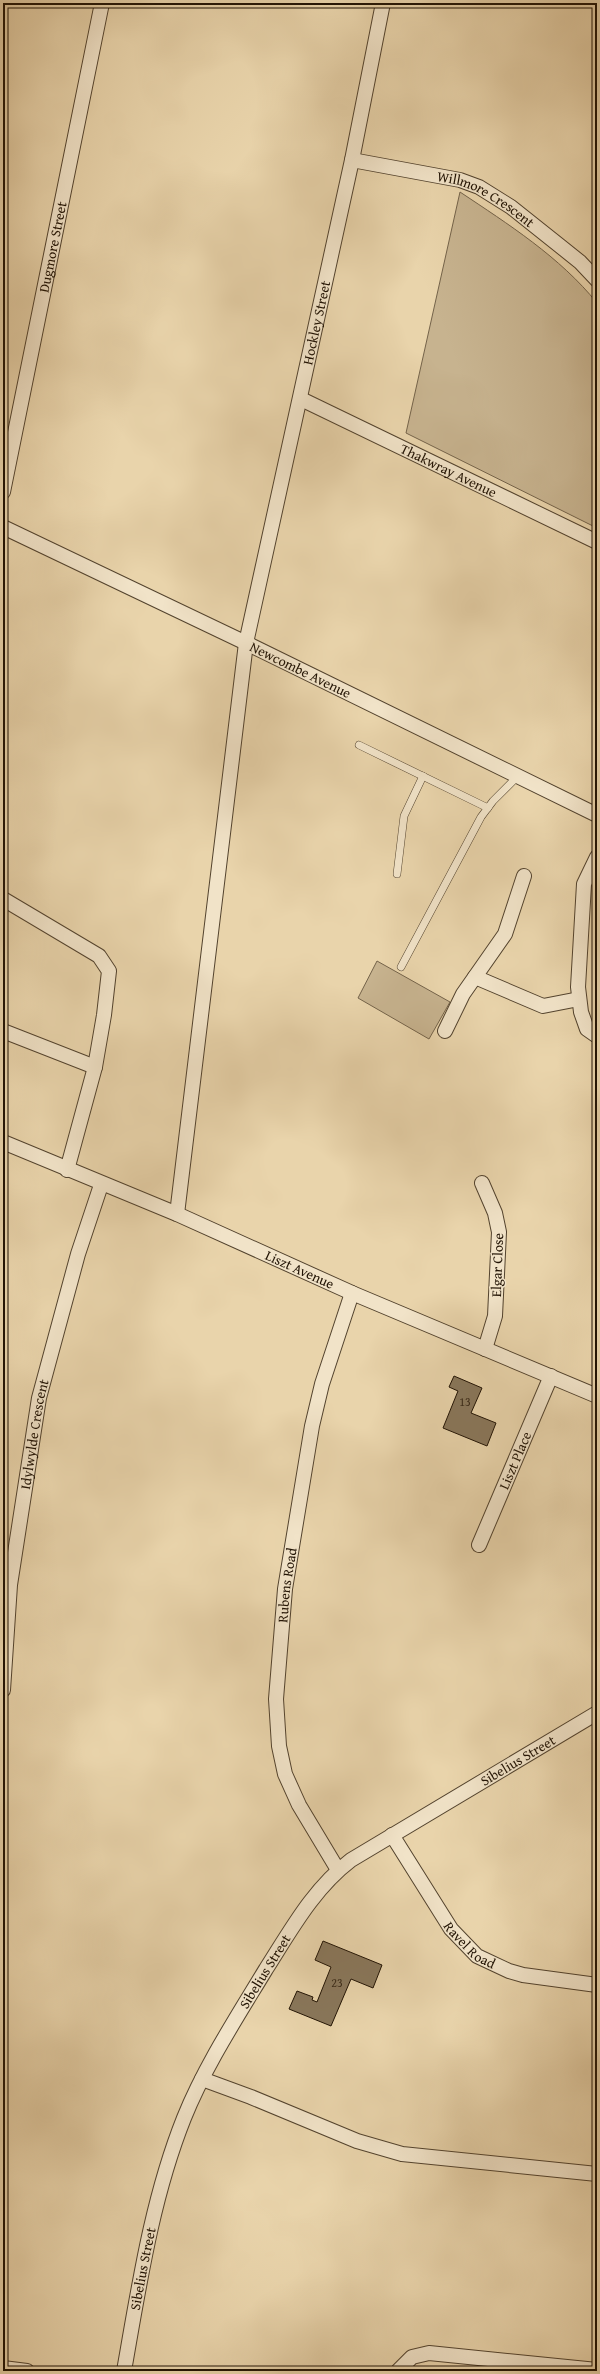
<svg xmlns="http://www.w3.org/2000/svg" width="600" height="2374" font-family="'Gentium Book Plus',serif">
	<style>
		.green { fill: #c7b38f; stroke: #74634a }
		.building { fill: #89775b; stroke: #211304 }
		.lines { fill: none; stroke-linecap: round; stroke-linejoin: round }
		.service-casing { stroke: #53432e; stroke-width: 8 }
		.minor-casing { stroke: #53432e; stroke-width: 16 }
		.service { stroke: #f1e3c8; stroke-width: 7 }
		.minor { stroke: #f1e3c8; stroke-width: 14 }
		.labels { text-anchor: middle; stroke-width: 3; stroke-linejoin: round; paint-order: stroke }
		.number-label { font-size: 12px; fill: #3b2c1a }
		.street-label { font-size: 14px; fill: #211304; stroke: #f1e3c8 }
	</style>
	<rect width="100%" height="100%" fill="#e9d4ab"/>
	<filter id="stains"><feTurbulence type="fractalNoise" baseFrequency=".005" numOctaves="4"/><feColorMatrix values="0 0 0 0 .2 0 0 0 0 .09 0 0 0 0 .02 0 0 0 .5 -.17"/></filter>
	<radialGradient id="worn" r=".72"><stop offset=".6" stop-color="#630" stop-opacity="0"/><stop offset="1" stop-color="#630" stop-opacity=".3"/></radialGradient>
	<!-- green -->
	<g class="green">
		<path d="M 460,192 C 508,224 560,257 597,303 L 597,528 L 406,433 Z"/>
		<polygon points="377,961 450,1002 429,1039 358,998"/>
	</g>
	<!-- building -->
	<g class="building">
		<polygon points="454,1376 482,1388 471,1413 496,1423 487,1446 443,1428 458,1391 449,1387"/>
		<polygon points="323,1941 382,1965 373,1988 351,1979 331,2026 289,2009 297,1991 313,1997 312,2000 317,2002 331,1967 315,1960"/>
	</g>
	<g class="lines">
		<defs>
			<g id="service">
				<polyline points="359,745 488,808"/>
				<polyline points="397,874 404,816 423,776"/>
				<polyline points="401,967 481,817 493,801 518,776"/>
			</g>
			<g id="minor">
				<path id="s1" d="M 352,160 L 460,180 L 479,187 L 511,207 L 560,246 L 580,262 L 597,280"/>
				<path id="s2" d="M 301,399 L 597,542"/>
				<path id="s3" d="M 3,492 L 102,3"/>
				<path id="s4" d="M 3,527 L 246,643 L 597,815"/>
				<polyline points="597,857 584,884 578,987 581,1012 587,1029 597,1036"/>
				<polyline points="3,899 99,956 109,971 104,1015 95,1067 67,1170"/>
				<polyline points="475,977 543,1006 579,999"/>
				<polyline points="3,1031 95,1067"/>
				<polyline points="445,1031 463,994 505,934 524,876"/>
				<path id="s5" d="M 3,1142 L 177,1214 L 352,1293 L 597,1396"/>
				<polyline points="482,1183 495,1213 499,1232 495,1316 485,1349"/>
				<path id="s6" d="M 177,1214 L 246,643 L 352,160 L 383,3"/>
				<path id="s7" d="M 479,1545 L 551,1376"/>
				<path id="s8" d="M 3,1690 L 10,1585 L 39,1398 L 78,1254 L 101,1185"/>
				<path id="s9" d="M 392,1835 L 451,1929 L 477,1956 L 509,1971 L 523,1975 L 597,1985"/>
				<path id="s10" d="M 338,1870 L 299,1805 L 285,1774 L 279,1746 L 276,1699 L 285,1589 L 312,1426 L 322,1384 L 352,1293"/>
				<polyline points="202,2079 251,2097 357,2141 402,2154 597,2174"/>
				<polyline points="3,2368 27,2371"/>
				<path id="s11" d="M 124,2371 C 139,2286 152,2198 184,2118 C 205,2066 237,2017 266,1969 C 291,1930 313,1889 351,1860 L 597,1713"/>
				<polyline points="398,2371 412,2357 429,2353 597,2370"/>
			</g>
		</defs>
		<!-- service casing -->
		<use href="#service" class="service-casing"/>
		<!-- minor casing -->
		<use href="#minor" class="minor-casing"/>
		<!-- service -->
		<use href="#service" class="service"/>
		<!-- minor -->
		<use href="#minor" class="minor"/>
	</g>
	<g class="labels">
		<!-- number labels -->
		<g class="number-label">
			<text x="465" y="1406">13</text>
			<text x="337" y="1987">23</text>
		</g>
		<!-- street labels -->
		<g class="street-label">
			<text dy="5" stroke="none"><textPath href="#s1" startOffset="141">Willmore Crescent</textPath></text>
			<text dy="5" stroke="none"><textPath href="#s3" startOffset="250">Dugmore Street</textPath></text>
			<text dy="5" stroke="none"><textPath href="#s6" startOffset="903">Hockley Street</textPath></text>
			<text dy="5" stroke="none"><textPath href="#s2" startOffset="164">Thakwray Avenue</textPath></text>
			<text dy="5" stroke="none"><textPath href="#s4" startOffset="330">Newcombe Avenue</textPath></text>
			<text transform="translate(497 1265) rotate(-88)" y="5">Elgar Close</text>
			<text dy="5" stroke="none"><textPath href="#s5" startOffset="323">Liszt Avenue</textPath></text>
			<text dy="5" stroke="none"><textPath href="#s8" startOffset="258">Idylwylde Crescent</textPath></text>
			<text dy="5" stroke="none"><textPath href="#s7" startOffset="92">Liszt Place</textPath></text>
			<text dy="5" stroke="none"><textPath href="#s10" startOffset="300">Rubens Road</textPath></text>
			<text dy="5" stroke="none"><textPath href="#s11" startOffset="764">Sibelius Street</textPath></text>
			<text dy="5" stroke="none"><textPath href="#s9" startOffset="136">Ravel Road</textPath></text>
			<text dy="5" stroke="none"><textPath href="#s11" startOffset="428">Sibelius Street</textPath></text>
			<text dy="5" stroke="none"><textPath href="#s11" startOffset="104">Sibelius Street</textPath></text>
		</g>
	</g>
	<!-- margin -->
	<rect width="600" height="2374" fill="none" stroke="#e9d4ab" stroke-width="16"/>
	<rect x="4" y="4" width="592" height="2366" fill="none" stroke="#211304" stroke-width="2"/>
	<rect x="8" y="8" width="584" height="2358" fill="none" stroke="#211304"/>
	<rect width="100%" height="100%" filter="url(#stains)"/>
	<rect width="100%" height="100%" fill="url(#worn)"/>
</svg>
